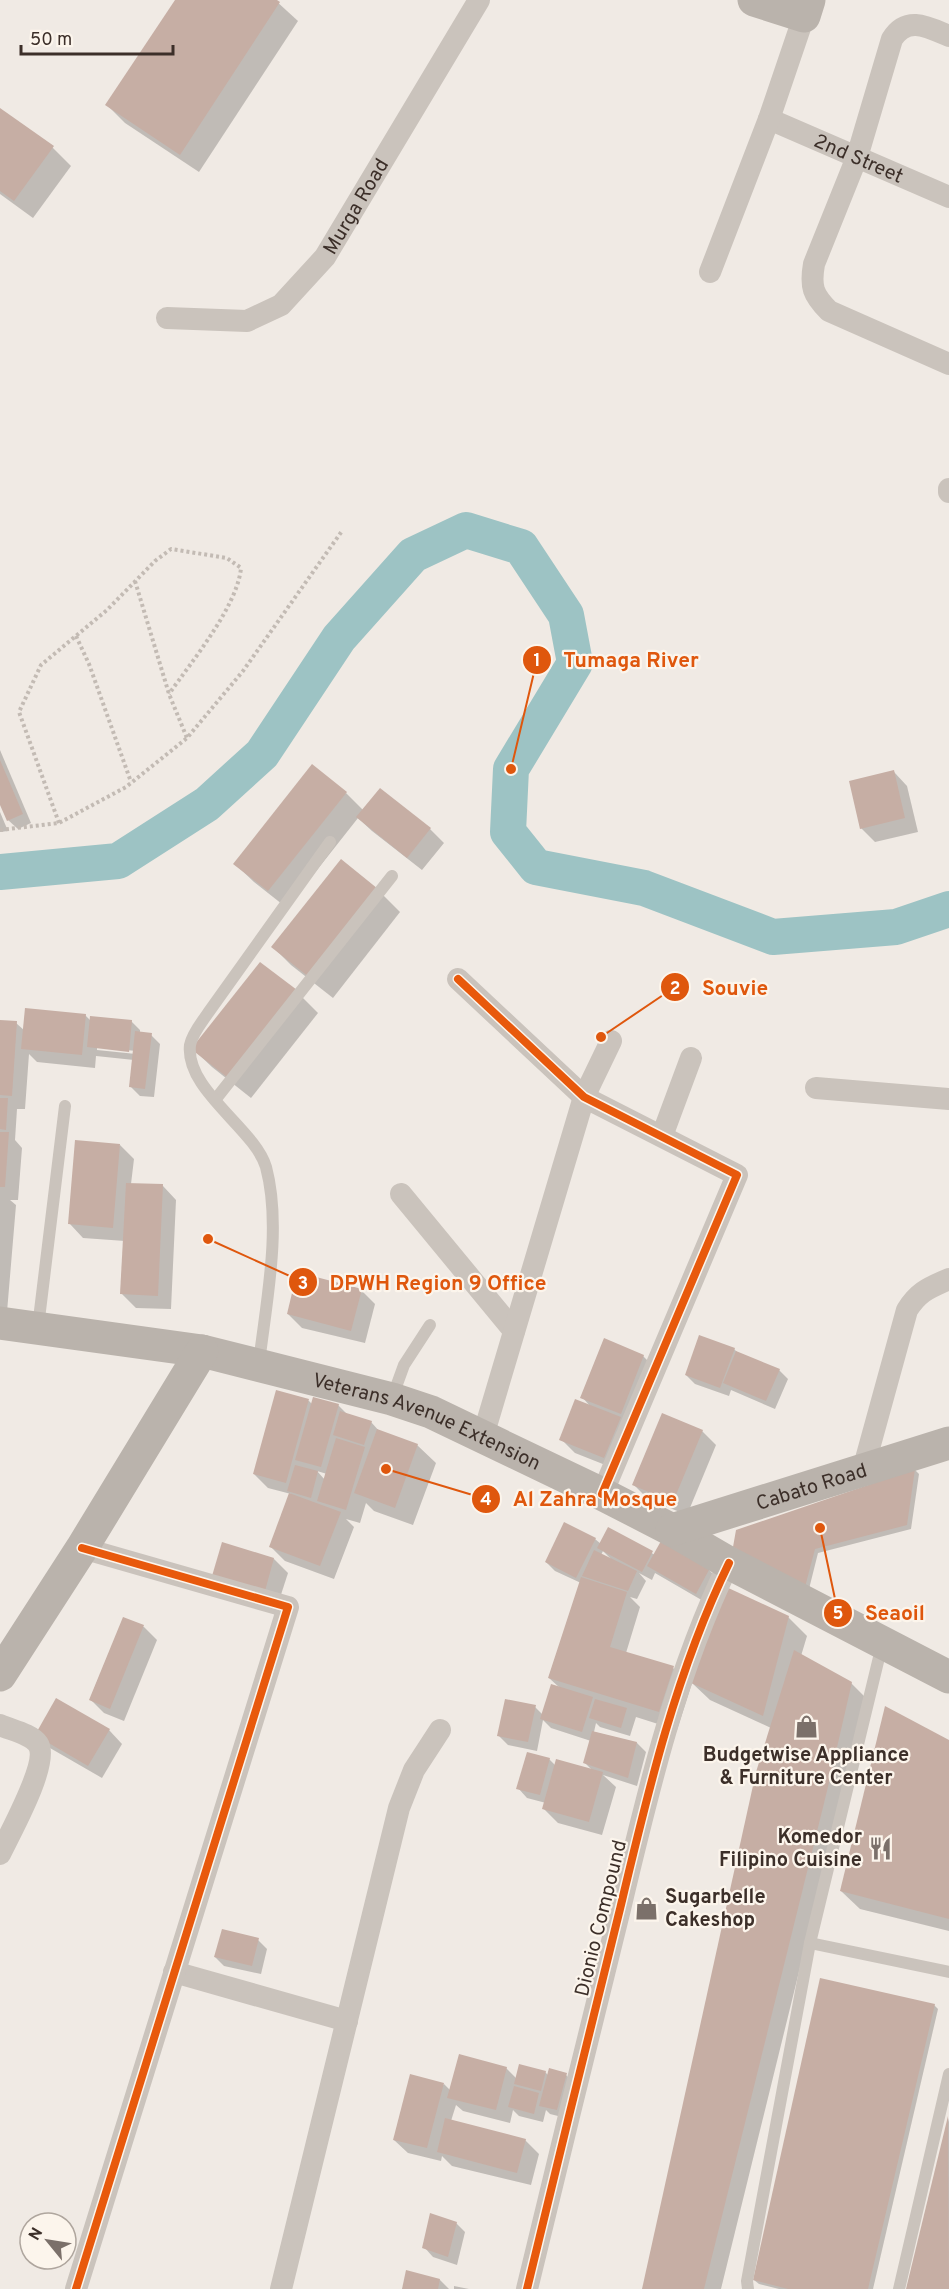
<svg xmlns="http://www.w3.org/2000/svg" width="949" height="2289" font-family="Overpass,sans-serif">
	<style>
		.shadow { fill: #0003; fill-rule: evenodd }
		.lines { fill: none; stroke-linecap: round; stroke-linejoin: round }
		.river { stroke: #9dc3c4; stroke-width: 36 }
		.building { fill: #c6aea4 }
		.path { stroke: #c3bbb4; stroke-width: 4; stroke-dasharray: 3 3; stroke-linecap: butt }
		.lane { stroke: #cac3bc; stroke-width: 12 }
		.street { stroke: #cac3bc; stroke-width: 22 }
		.secondary { stroke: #bab3ac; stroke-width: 33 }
		.cycleway-casing { stroke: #fcf5ec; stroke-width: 11 }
		.cycleway { stroke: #e8590c; stroke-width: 8 }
		.labels { text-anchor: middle; stroke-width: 4.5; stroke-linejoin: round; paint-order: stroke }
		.street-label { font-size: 20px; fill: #3c2f29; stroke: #fcf5ec }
		.poi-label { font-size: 20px; font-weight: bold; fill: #3c2f29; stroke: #fcf5ec }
		.leader { fill: none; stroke: #df570d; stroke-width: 2 }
		.callout-dot { fill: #df570d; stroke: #fcf5ec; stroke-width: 2 }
		.mark-label { font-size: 18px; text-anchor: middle; font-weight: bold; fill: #fff }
		.callout-label { font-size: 21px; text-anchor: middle; font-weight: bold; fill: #df570d; stroke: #fcf5ec; stroke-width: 4.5; stroke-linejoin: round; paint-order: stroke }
	</style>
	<rect width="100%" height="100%" fill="#f0eae4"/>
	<!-- shadow -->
	<g class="shadow">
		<polygon points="176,0 275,0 298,21 199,172 125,123 107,105"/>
		<polygon points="0,110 53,148 71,166 33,218 0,194"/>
		<polygon points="0,750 31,823 18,829 8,820 0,801"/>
		<polygon points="894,772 907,786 918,832 875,842 861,828"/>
		<polygon points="346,793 363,810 430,829 444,843 422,870 372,831 358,818 287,908 254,882 235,864"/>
		<polygon points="0,812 8,831 0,832"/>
		<polygon points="382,894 400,912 333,998 291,965 273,947"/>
		<polygon points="300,995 318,1013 251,1098 212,1067 193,1049"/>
		<path d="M 85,1015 L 91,1021 L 131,1021 L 140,1030 L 140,1033 L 151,1035 L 160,1044 L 154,1097 L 140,1096 L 131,1087 L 134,1060 L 96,1056 L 95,1068 L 37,1062 L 29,1054 L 25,1109 L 17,1109 L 15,1140 L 22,1148 L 18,1200 L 10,1200 L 16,1205 L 7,1312 L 0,1311 L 0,1022 L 16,1023 L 25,1031 ZM 97,1047 L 136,1051 L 136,1054 L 97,1050 Z"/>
		<polygon points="120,1145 134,1159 131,1184 163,1186 176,1200 171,1309 136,1308 122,1294 125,1241 83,1238 70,1224"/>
		<polygon points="361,1290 375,1304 365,1343 302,1328 288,1314"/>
		<polygon points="734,1349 738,1353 779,1370 788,1379 775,1409 731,1390 729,1396 695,1384 686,1375"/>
		<polygon points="643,1356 657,1370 618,1470 575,1453 561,1439 590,1406 582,1397"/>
		<path d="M 277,1392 L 309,1401 L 312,1404 L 338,1405 L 347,1414 L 371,1422 L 380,1432 L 417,1445 L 436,1463 L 413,1525 L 374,1511 L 366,1503 L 360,1523 L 346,1519 L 354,1527 L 334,1579 L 285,1561 L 271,1547 L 291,1494 L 268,1488 L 254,1474 ZM 317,1471 L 327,1474 L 325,1480 Z"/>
		<polygon points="702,1431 716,1445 687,1515 648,1499 634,1485"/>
		<polygon points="915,1470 919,1474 911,1529 818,1553 809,1589 739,1551"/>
		<path d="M 565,1524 L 595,1539 L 601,1544 L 609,1529 L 655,1555 L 662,1544 L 709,1570 L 718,1579 L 705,1602 L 655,1573 L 652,1580 L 639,1573 L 646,1581 L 637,1599 L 630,1597 L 640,1607 L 626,1653 L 673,1668 L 690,1685 L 725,1588 L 788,1617 L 807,1636 L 801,1656 L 851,1683 L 865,1697 L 840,1805 L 721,2289 L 644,2289 L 757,1773 L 771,1728 L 710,1700 L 692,1683 L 677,1730 L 636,1717 L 630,1736 L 600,1727 L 596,1723 L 594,1732 L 637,1743 L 646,1752 L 637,1786 L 603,1775 L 616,1787 L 602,1835 L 558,1823 L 544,1809 L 546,1803 L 527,1798 L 518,1788 L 528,1753 L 549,1759 L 556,1766 L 557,1761 L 593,1771 L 585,1763 L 591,1741 L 551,1728 L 543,1720 L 537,1751 L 508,1745 L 499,1736 L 506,1701 L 535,1707 L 543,1715 L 552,1686 L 560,1688 L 549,1678 L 563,1634 L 570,1636 L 566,1632 L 581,1583 L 555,1571 L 546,1562 ZM 603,1551 L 611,1559 L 611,1560 L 601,1555 Z"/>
		<polygon points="274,1559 288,1573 278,1604 214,1576"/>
		<polygon points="123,1619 144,1627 157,1640 124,1721 104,1713 90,1699"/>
		<polygon points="109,1730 122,1744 102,1778 50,1748 36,1735"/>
		<polygon points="949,1742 949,1931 860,1909 841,1891"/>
		<polygon points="258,1940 267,1949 261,1974 224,1966 215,1957"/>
		<polygon points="934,2005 938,2009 873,2289 779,2289 759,2284 754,2280"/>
		<polygon points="506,2068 517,2079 545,2072 548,2075 566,2075 575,2084 566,2118 550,2114 546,2110 543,2122 519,2116 513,2110 510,2123 463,2111 456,2105 451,2121 525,2140 539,2154 531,2185 452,2166 442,2156 441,2161 408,2153 394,2140 444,2084 451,2091"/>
		<polygon points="949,2118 949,2289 907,2289"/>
		<polygon points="456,2223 465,2232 457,2265 433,2257 424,2247"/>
		<polygon points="440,2280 449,2289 403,2289"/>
		<polygon points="454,2286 469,2289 454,2289"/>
	</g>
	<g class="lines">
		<!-- river -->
		<polyline class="river" points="0,872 118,861 207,804 262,754 339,638 413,555 466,530 521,547 566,615 575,663 511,769 508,832 536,867 644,888 773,937 896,927 949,909"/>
	</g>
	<!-- building -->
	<g class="building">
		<polygon points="175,0 277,0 280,2 180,155 105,105"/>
		<polygon points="0,108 54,146 14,201 0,191"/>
		<polygon points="0,760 23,814 7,821 0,805"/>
		<polygon points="312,764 347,792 268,891 233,864"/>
		<polygon points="894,770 905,818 860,829 849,781"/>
		<polygon points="380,788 431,828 407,858 356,817"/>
		<polygon points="341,859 383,893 314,981 271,947"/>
		<polygon points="260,962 301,993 232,1081 191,1049"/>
		<polygon points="25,1008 86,1014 82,1055 21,1049"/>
		<polygon points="90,1016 132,1020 129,1052 87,1047"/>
		<polygon points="0,1020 17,1021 12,1096 0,1095"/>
		<polygon points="135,1031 152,1033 145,1089 129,1087"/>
		<polygon points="0,1098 8,1098 6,1130 0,1129"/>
		<polygon points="0,1132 9,1132 5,1187 0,1187"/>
		<polygon points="75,1140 120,1144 113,1228 68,1224"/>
		<polygon points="126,1183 163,1184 158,1296 120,1294"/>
		<polygon points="297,1272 362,1289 351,1331 287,1314"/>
		<polygon points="699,1335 735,1348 720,1388 685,1375"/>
		<polygon points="604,1338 644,1355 621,1414 580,1398"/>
		<polygon points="736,1351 780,1369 766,1401 723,1383"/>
		<polygon points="276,1390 309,1399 286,1483 253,1474"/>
		<polygon points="313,1397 339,1404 321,1467 295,1460"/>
		<polygon points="575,1399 621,1417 604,1458 559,1440"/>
		<polygon points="340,1411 372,1421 364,1445 333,1435"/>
		<polygon points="662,1413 703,1430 673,1502 632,1485"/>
		<polygon points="377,1429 418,1444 395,1508 354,1493"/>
		<polygon points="336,1438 365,1447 346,1510 317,1501"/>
		<polygon points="295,1465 318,1471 311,1498 287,1491"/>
		<polygon points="915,1469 907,1525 815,1549 805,1587 733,1547 736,1530"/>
		<polygon points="289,1493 341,1512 320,1566 269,1547"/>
		<polygon points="564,1522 596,1538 576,1578 545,1562"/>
		<polygon points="608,1527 653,1551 642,1572 597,1548"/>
		<polygon points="661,1541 710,1568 696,1594 647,1566"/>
		<polygon points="222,1542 274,1558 265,1591 212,1576"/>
		<polygon points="594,1550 637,1571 628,1591 582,1576"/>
		<polygon points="581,1577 627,1592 610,1647 674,1666 659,1712 548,1678"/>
		<polygon points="724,1586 789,1616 763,1716 689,1682"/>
		<polygon points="123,1617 144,1625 110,1709 89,1700"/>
		<polygon points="794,1650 852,1682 827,1791 704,2289 642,2289 756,1772"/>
		<polygon points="551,1684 593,1697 582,1732 540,1719"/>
		<polygon points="56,1698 110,1729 88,1766 35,1735"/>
		<polygon points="505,1699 536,1705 528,1742 497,1736"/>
		<polygon points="595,1699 627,1708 621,1728 589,1718"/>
		<polygon points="885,1706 949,1740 949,1919 840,1891"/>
		<polygon points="592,1731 637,1742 628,1778 583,1763"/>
		<polygon points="527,1752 550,1758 540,1795 516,1789"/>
		<polygon points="556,1759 603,1772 589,1822 542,1809"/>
		<polygon points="222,1929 259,1938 252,1966 214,1957"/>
		<polygon points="820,1978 935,2004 868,2289 788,2289 753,2280"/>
		<polygon points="459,2054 507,2067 496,2110 447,2098"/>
		<polygon points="519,2064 546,2071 541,2091 514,2084"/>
		<polygon points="549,2068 567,2073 557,2110 539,2106"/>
		<polygon points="410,2074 444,2083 427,2148 393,2140"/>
		<polygon points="514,2086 539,2093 534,2114 508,2107"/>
		<polygon points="948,2116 949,2289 906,2289"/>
		<polygon points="445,2118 526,2139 517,2173 437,2152"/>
		<polygon points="430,2213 457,2222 448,2257 422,2248"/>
		<polygon points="406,2270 440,2279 438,2289 402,2289"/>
	</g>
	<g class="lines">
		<!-- path -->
		<g class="path">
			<polyline points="135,581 169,694 187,738"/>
			<polyline points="76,636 89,664 131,782"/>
			<path d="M 59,823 L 19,712 L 41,665 L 107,610 L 155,561 L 171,549 L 227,558 L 241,568 C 237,607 192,661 169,694"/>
			<polyline points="0,830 59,823 126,787 187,738 243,671 342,531"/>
		</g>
		<!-- lane -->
		<g class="lane">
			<polyline points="215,1100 392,876"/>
			<polyline points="38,1327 65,1106"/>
			<path d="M 259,1363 C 266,1303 282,1227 266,1167 C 255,1129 185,1090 190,1045 C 192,1034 202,1022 208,1013 L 330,842"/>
			<polyline points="392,1398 404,1365 430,1325"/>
			<polyline points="810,1943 949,1972"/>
			<polyline points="748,2289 747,2281 810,1943 882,1645"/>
			<polyline points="899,2289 949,2074"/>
		</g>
		<!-- street -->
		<g class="street">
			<path d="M 949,36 C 928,27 907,15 892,39 L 857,157 L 814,264 C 810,287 813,295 829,311 L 949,364"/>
			<path id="s1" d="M 769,119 L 949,197"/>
			<polyline points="710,272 769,119 804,16"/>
			<path id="s2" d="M 167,318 L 247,321 L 281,305 L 325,257 L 479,0"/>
			<polyline points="949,489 949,492"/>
			<polyline points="458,979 584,1097 737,1175 602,1494"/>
			<polyline points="816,1088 949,1099"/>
			<polyline points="662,1136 691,1058"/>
			<polyline points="401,1194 514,1331"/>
			<polyline points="483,1436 584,1097 611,1041"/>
			<path d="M 863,1470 L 907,1310 C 919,1291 929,1288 949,1279"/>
			<path d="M 0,1725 C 11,1730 31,1734 38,1744 C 50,1762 9,1835 0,1854"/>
			<polyline points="174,1972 347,2021"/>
			<polyline points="76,2289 288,1607 82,1548"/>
			<polyline points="281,2289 399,1808 414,1770 440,1730"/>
			<path d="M 527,2289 C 558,2162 588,2036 620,1909 C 648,1791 676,1672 729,1563"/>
		</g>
		<!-- secondary -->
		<g class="secondary">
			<polyline points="754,0 804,16 809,0"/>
			<path id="s3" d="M 0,1323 L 202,1351 L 392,1399 L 431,1412 L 602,1494 L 672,1530 L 729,1563 L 949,1677"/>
			<path id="s4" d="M 672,1530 L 949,1443"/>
			<polyline points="0,1675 82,1548 202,1351"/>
		</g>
		<defs>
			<g id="cycleway">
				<polyline points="458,979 584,1097 737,1175 602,1494"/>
				<polyline points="76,2289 288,1607 82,1548"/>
				<path d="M 527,2289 C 558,2162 588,2036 620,1909 C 648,1791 676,1672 729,1563"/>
			</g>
		</defs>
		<!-- cycleway casing -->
		<use href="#cycleway" class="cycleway-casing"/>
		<!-- cycleway -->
		<use href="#cycleway" class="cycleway"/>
	</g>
	<!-- icons -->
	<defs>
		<symbol id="shop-bare" viewBox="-9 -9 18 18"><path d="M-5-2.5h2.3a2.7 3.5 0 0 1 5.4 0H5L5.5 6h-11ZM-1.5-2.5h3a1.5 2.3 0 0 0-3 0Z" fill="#7b706a" stroke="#fcf5ec" stroke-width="2.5" paint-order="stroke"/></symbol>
		<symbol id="restaurant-bare" viewBox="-9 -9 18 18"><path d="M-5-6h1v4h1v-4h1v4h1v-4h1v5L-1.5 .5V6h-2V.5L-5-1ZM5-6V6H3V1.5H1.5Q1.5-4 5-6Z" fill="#7b706a" stroke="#fcf5ec" stroke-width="2.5" paint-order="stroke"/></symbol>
	</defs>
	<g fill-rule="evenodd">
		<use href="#shop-bare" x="790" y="1710" width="33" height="33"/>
		<use href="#restaurant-bare" x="864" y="1832" width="33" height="33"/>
		<use href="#shop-bare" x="630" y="1892" width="33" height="33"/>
	</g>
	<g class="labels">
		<!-- street labels -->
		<g class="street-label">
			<text dy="7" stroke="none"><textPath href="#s1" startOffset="98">2nd Street</textPath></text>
			<text dy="7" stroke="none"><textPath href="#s2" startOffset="242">Murga Road</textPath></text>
			<text dy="7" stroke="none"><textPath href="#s3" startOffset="440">Veterans Avenue Extension</textPath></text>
			<text dy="7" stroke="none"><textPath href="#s4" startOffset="146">Cabato Road</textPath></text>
			<text transform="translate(600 1918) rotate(-76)" y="7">Dionio Compound</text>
		</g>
		<!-- poi labels -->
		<g class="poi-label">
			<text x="806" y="1761">Budgetwise Appliance<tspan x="806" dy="23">&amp; Furniture Center</tspan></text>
			<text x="862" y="1843" text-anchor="end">Komedor<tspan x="862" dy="23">Filipino Cuisine</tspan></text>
			<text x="665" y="1903" text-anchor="start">Sugarbelle<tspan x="665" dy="23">Cakeshop</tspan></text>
		</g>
	</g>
	<!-- callouts -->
	<path class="leader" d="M511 769L537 660M601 1037L675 987M208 1239L303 1282M386 1469L486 1499M820 1528L838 1613"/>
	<g class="callout-dot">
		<circle cx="511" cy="769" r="6"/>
		<circle cx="601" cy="1037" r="6"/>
		<circle cx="208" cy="1239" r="6"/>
		<circle cx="386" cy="1469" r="6"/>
		<circle cx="820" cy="1528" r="6"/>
		<circle cx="537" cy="660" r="15"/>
		<circle cx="675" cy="987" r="15"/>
		<circle cx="303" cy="1282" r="15"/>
		<circle cx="486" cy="1499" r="15"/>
		<circle cx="838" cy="1613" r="15"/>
	</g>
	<g class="mark-label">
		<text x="537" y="666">1</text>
		<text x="675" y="994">2</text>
		<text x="303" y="1289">3</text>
		<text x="486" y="1505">4</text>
		<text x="838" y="1619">5</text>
	</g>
	<g class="callout-label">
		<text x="631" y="667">Tumaga River</text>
		<text x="735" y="995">Souvie</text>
		<text x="438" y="1290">DPWH Region 9 Office</text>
		<text x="595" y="1506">Al Zahra Mosque</text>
		<text x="895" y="1620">Seaoil</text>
	</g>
	<!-- north arrow -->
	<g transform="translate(48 2241) rotate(300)"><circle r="28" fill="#fcf5ec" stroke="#afa69e" stroke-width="1.5"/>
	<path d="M0-4.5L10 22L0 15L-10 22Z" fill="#7b706a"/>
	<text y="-9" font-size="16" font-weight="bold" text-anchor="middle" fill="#3c2f29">N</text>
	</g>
	<!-- scale -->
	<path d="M21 45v9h152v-9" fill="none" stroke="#3c2f29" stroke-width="3"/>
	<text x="30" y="45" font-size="18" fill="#3c2f29" stroke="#fcf5ec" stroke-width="4.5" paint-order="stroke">50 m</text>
</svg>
